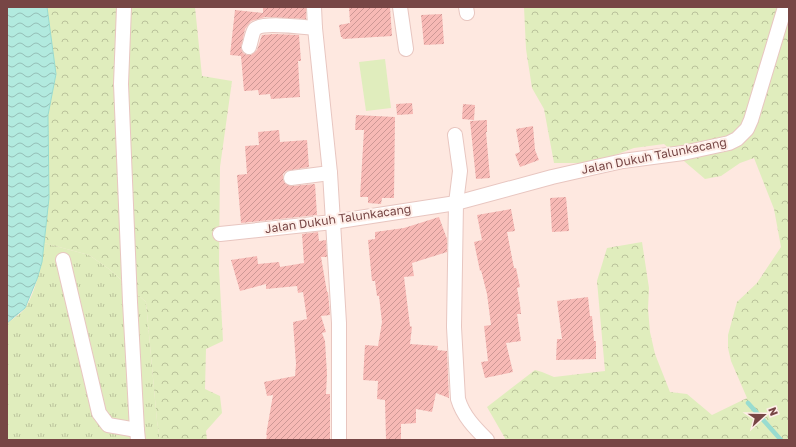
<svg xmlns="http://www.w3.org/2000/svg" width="796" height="447" font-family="'Golos Text',sans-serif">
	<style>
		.grass { fill: url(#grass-tufts) }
		.forest { fill: url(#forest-crowns) }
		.pitch { fill: #e0edbd }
		.water { fill: url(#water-waves); stroke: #98dcd0 }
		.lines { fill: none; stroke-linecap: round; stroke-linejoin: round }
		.stream { stroke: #98dcd0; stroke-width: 4.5 }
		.building { fill: url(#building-hatch) }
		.minor-casing { stroke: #e8c6c0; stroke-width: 16 }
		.minor { stroke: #fff; stroke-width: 14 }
		.labels { text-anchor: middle; stroke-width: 4; stroke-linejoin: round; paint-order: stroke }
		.street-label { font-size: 12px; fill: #774645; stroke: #ffeee8 }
	</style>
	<defs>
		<pattern id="grass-tufts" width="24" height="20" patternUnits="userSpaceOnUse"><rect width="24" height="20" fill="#e0edbd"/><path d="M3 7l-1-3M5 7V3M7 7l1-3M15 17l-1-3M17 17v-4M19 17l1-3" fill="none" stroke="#bac29b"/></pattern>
		<pattern id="forest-crowns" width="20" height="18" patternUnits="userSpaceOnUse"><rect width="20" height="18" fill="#e0edbd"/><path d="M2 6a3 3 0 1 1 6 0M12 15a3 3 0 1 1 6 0" fill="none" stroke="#bac29b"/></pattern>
		<pattern id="water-waves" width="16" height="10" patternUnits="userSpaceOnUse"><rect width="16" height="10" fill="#b2eadf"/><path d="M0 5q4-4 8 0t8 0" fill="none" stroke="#96bfb7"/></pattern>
		<pattern id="building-hatch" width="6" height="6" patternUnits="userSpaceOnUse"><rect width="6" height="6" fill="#f7b9b5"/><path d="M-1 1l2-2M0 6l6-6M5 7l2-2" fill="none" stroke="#cd9895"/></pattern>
	</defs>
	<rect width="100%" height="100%" fill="#fee8e0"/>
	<!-- grass -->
	<path class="grass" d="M 44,243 L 89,255 L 109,269 L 146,302 L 157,421 L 160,440 L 7,440 L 7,323 C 13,319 22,313 26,307 C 37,288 41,265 44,243 Z"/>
	<!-- forest -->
	<g class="forest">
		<polygon points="47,7 195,7 202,76 232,81 220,167 219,268 223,341 206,349 205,389 220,396 222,413 206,431 207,440 160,440 157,421 146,302 109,269 89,255 44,243 49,198 48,115 56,74"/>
		<polygon points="524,7 789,7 789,440 506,440 487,407 535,370 542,372 554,377 605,371 597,281 607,248 642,242 649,288 648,309 650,332 655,354 670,392 687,394 712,415 747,398 731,361 728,348 728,335 737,302 757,283 781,247 774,209 754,158 740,163 721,176 705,179 664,144 634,148 593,163 554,163 544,109 532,88 526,49"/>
	</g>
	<!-- pitch -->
	<polygon class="pitch" points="385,59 391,108 366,111 359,62"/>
	<!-- water -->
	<polygon class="water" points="7,7 47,7 56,74 48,115 49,198 42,262 37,279 25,308 7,323"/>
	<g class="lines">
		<!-- stream -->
		<polyline class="stream" points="748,403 781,440"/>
	</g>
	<!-- building -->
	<g class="building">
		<polygon points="263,7 306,7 306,19 265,17 251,21 245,29 241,48 243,53 247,55 251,55 257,50 262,35 274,34 299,35 301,61 298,61 300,97 271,99 270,94 259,95 258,90 244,91 241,56 230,55 235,10 263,13"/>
		<polygon points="349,7 390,7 392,36 343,39 342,37 341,37 339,25 350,23"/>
		<polygon points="442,14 444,44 424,45 421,15"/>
		<polygon points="412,103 413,114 397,115 396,104"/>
		<polygon points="463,104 475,105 474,120 462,119"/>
		<polygon points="356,115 395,117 394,198 382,198 381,204 368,203 368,197 360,197 364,130 355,130"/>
		<polygon points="487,120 487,132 486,132 490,178 476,179 470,121"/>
		<polygon points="533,126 535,150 539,160 520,167 515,154 520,152 516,129"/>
		<polygon points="279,130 280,142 307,140 309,167 286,171 283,174 283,179 285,183 292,186 315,184 317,215 241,223 237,175 247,174 245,146 259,145 258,132"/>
		<polygon points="566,197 569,231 552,232 550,198"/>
		<polygon points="511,209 515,231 507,232 514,268 516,268 520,287 517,288 520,305 521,314 517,314 521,341 506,343 513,372 485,378 481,362 488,361 484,326 491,325 487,294 481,270 480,271 474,242 482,240 477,215"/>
		<polygon points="439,217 447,239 447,252 412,263 414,276 404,277 410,326 412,327 410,344 438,346 437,350 447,351 449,398 436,393 432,412 416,409 416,423 401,424 401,440 386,440 385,400 377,399 378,381 363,380 365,345 378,346 382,322 379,296 377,296 375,281 372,281 368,240 375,239 375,232 404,228"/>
		<polygon points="318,232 319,241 326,240 327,257 321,257 327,292 328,292 330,315 321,316 326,332 322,333 325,341 327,374 326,394 330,394 330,440 266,440 267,435 266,435 273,395 267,396 264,382 295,376 296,364 293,322 307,319 303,292 298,293 297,286 266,289 266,284 240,291 231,260 257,256 258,264 279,262 280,267 304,263 302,234"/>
		<polygon points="588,297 590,316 592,316 594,341 596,341 596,359 556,360 557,339 562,339 557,301"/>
	</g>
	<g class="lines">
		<defs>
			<g id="minor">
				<polyline points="124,7 121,84 130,302 137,430 138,440"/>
				<polyline points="314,7 315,28 330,173 333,222 339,323 339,440"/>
				<polyline points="400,7 406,49"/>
				<polyline points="466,7 467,13"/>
				<path d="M 249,47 C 251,42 252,32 255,29 C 262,22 304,27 315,28"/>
				<path d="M 455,135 L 460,171 L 456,203 L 454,327 L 458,399 C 463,416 475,428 487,440"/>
				<polyline points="291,178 330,173"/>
				<polyline points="220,234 333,222 456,203 552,177 596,167 623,161 683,153 729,143 737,139 747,129 751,120 785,7"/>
				<polyline points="63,260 99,413 108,425 137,430"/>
			</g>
		</defs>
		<!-- minor casing -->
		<use href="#minor" class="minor-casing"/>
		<!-- minor -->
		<use href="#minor" class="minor"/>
	</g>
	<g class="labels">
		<!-- street labels -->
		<g class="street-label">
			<text transform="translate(654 156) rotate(-11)" y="4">Jalan Dukuh Talunkacang</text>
			<text transform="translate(338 219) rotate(-8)" y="4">Jalan Dukuh Talunkacang</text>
		</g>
	</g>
	<!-- border -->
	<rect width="796" height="447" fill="none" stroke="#774645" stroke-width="16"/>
	<!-- north arrow -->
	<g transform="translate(764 415) rotate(69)" stroke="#ffeee8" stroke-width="3" paint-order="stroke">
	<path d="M0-3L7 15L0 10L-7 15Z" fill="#774645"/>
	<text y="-6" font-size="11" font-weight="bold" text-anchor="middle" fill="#774645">N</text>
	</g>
</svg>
